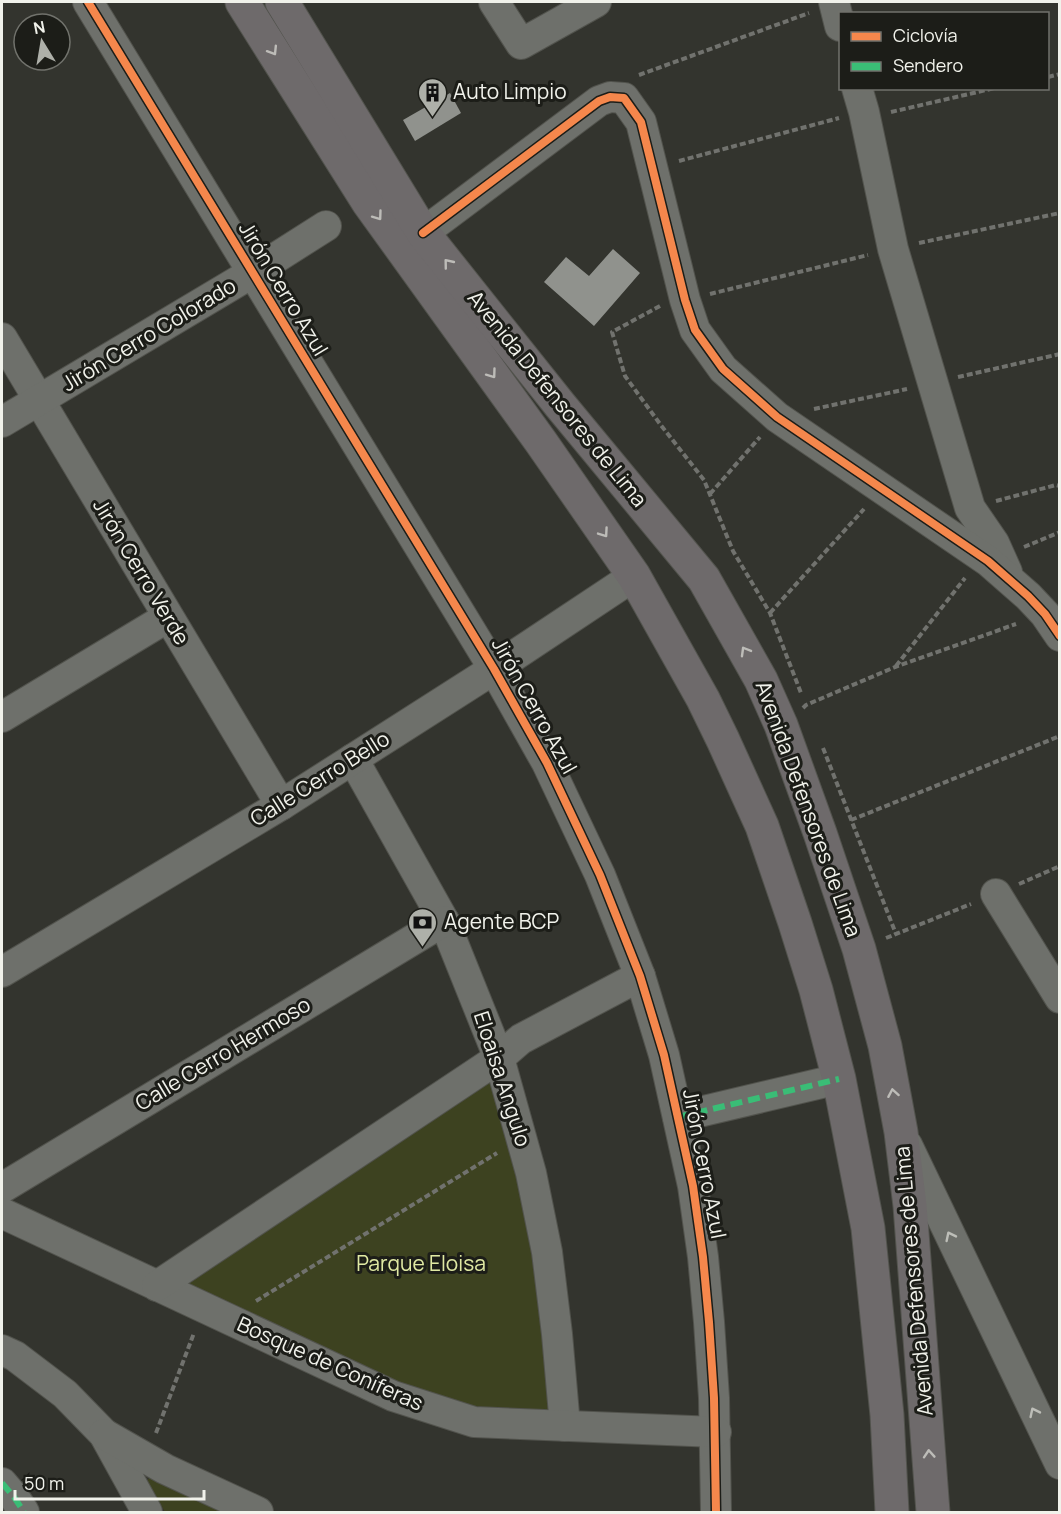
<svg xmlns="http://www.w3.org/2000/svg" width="1061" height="1514" font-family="Manrope,sans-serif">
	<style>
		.green { fill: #3d4220 }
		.building { fill: #90928d }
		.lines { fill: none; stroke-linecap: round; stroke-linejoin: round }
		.minor-casing { stroke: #52534d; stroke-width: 32 }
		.major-casing { stroke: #52534d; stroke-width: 35 }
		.path { stroke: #71726e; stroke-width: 4; stroke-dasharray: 6 3; stroke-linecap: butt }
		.minor { stroke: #6e706b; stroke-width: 30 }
		.major { stroke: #6e6a6b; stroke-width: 33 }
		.quiet { stroke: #3abd76; stroke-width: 6; stroke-dasharray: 12 6; stroke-linecap: butt }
		.cycleway-casing { stroke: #1c1d18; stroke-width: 11 }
		.cycleway { stroke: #f5874c; stroke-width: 8 }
		.oneway { stroke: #bdbcb8 }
		.oneway2 { stroke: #bdbeb8 }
		.labels { text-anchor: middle; stroke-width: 6; stroke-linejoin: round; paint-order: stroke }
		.poi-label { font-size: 21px; fill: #f1f2eb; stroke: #1c1d18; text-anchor: start }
		.street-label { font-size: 21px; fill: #f1f2eb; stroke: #1c1d18 }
		.park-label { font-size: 21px; fill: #e0e9a3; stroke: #1c1d18 }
	</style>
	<rect width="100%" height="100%" fill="#33342e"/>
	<!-- green -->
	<g class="green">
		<polygon points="494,1078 527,1186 553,1414 471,1413 171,1286"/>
		<polygon points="149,1478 152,1478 236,1512 165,1512 147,1481"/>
	</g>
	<!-- building -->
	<g class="building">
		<polygon points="450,93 461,113 415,141 403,120"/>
		<polygon points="613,249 640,273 594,326 544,282 566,257 589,276"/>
	</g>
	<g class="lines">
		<defs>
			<g id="minor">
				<polyline points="88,2 494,669 547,763 600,875 640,976 664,1055 693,1186 703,1257 709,1322 714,1398 716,1512"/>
				<polyline points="494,2 521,44 596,2"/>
				<polyline points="834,2 840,26"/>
				<polyline points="857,88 864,112 893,249 970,508 994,543 1007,572"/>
				<polyline points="423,233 599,101 610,97 624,98 641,122 685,300 695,330 723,369 777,417 988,561 1028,596 1045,614 1060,636"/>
				<polyline points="2,338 281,805"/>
				<polyline points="2,422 252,273 326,226"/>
				<polyline points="2,717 168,617"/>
				<polyline points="353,759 444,921 499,1058 531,1173 547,1252 557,1334 565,1426"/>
				<polyline points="996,894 1060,998"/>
				<polyline points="2,972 281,805 494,669 634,576"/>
				<polyline points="678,1117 839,1079"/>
				<polyline points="907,1145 1060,1464"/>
				<polyline points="2,1188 444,921"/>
				<polyline points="2,1213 393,1396 474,1422 716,1432"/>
				<polyline points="157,1286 499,1058 521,1039 640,976"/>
				<polyline points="2,1350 15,1356 65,1394 104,1434 147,1512"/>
				<polyline points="104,1434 165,1469 258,1512"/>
				<polyline points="2,1483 14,1497 24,1512"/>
			</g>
			<g id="major">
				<polyline points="242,2 368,202 541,442 634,576 703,699 723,740 762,826 795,923 816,990 839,1079 868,1228 887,1415 892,1512"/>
				<polyline points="282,2 423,233 560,405 704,579 761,680 781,725 820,833 859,949 885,1046 901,1132 910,1206 933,1512"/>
			</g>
		</defs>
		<!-- minor casing -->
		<use href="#minor" class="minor-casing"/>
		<!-- major casing -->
		<use href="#major" class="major-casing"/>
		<!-- path -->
		<g class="path">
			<polyline points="639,75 809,13"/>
			<polyline points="1048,77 1060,74"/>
			<polyline points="891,112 995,88"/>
			<polyline points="679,161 839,118"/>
			<polyline points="919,243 1060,213"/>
			<polyline points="710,294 868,255"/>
			<polyline points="660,306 612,332 625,376 660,424 704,480 733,551 770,613 801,693"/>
			<polyline points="958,377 1060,354"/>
			<polyline points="814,409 907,389"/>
			<polyline points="710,494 760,437"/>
			<polyline points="996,501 1056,485 1060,486"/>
			<polyline points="1024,547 1060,532"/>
			<polyline points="770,613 864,509"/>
			<polyline points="896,666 965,578"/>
			<polyline points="803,708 806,705 895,667 1016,624"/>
			<polyline points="823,748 896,934"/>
			<polyline points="851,820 1060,736"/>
			<polyline points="1019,884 1060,866"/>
			<polyline points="886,938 971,904"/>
			<polyline points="256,1301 497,1153"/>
			<polyline points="156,1433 194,1333"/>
		</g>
		<!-- minor -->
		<use href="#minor" class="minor"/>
		<!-- major -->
		<use href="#major" class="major"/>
		<!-- quiet -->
		<g class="quiet">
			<polyline points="678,1117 839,1079"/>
			<polyline points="2,1483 14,1497 24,1512"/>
		</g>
		<defs>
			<g id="cycleway">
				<polyline points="88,2 494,669 547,763 600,875 640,976 664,1055 693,1186 703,1257 709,1322 714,1398 716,1512"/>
				<polyline points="423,233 599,101 610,97 624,98 641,122 685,300 695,330 723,369 777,417 988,561 1028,596 1045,614 1060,636"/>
			</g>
		</defs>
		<!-- cycleway casing -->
		<use href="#cycleway" class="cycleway-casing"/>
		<!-- cycleway -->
		<use href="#cycleway" class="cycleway"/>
	</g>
	<!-- one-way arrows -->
	<defs><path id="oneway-chevron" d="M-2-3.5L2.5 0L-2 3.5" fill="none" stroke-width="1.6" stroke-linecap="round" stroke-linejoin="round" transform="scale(1.5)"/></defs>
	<g class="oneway">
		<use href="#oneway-chevron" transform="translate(273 51) rotate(58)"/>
		<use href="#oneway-chevron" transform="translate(378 216) rotate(54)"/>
		<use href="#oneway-chevron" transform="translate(448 263) rotate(-129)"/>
		<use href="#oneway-chevron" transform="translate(492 374) rotate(54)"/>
		<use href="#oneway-chevron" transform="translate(604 533) rotate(55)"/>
		<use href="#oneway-chevron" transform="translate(745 651) rotate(-120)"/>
		<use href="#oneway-chevron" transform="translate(893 1093) rotate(-100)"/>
		<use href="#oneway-chevron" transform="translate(929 1454) rotate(-94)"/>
	</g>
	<g class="oneway2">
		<use href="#oneway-chevron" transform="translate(950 1236) rotate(-116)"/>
		<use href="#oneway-chevron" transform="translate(1034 1412) rotate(-116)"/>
	</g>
	<!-- icons -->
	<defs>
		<symbol id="building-pin" viewBox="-11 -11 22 30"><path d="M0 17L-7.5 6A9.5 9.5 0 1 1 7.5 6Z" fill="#aeb0a9" stroke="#1c1d18"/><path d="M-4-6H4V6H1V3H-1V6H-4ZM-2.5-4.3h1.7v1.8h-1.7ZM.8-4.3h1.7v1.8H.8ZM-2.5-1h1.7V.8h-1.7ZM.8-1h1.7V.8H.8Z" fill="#111"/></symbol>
		<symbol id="bank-pin" viewBox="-11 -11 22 30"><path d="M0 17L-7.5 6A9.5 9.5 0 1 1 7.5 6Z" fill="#aeb0a9" stroke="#1c1d18"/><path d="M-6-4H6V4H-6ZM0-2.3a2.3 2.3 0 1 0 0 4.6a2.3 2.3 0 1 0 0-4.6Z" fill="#111"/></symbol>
	</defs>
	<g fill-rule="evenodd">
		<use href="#building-pin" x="416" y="76" width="33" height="45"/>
		<use href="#bank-pin" x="406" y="906" width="33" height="45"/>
	</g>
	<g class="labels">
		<!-- poi labels -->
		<g class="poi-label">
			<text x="453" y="99">Auto Limpio</text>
			<text x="444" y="929">Agente BCP</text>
		</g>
		<!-- street labels -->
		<g class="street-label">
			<text transform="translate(283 289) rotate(59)" y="7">Jirón Cerro Azul</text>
			<text transform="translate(149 335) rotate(-31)" y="7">Jirón Cerro Colorado</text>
			<text transform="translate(557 399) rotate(51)" y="7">Avenida Defensores de Lima</text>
			<text transform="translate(141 572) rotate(59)" y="7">Jirón Cerro Verde</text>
			<text transform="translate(534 706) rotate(61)" y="7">Jirón Cerro Azul</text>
			<text transform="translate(320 779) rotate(-32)" y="7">Calle Cerro Bello</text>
			<text transform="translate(808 809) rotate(70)" y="7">Avenida Defensores de Lima</text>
			<text transform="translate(223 1054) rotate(-31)" y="7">Calle Cerro Hermoso</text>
			<text transform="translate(502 1079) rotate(72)" y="7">Eloaisa Angulo</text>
			<text transform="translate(704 1164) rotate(79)" y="7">Jirón Cerro Azul</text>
			<text transform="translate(914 1281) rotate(-95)" y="7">Avenida Defensores de Lima</text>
			<text transform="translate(330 1364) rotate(24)" y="7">Bosque de Coníferas</text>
		</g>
		<!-- park labels -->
		<g class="park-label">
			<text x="421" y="1271">Parque Eloisa</text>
		</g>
	</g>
	<!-- border -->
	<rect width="1061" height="1514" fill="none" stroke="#f1f2eb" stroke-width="6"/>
	<!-- legend -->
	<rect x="839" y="12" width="210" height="78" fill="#1c1d18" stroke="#71726c" stroke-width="1.5"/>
	<rect x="851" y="32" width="30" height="9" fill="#f5874c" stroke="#71726c" stroke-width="1.5"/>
	<text x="893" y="42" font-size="18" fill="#f1f2eb">Ciclovía</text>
	<rect x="851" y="62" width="30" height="9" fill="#3abd76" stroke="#71726c" stroke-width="1.5"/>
	<text x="893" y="72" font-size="18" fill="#f1f2eb">Sendero</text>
	<!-- north arrow -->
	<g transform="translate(42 42) rotate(349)"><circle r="28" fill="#1c1d18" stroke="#71726c" stroke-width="1.5"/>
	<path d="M0-4.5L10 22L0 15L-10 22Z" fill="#aeb0a9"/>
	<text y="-9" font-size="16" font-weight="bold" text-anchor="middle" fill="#f1f2eb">N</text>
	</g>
	<!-- scale -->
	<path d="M15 1490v9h189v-9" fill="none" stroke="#f1f2eb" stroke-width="3"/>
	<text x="24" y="1490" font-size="18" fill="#f1f2eb" stroke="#1c1d18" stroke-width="4.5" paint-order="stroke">50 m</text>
</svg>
